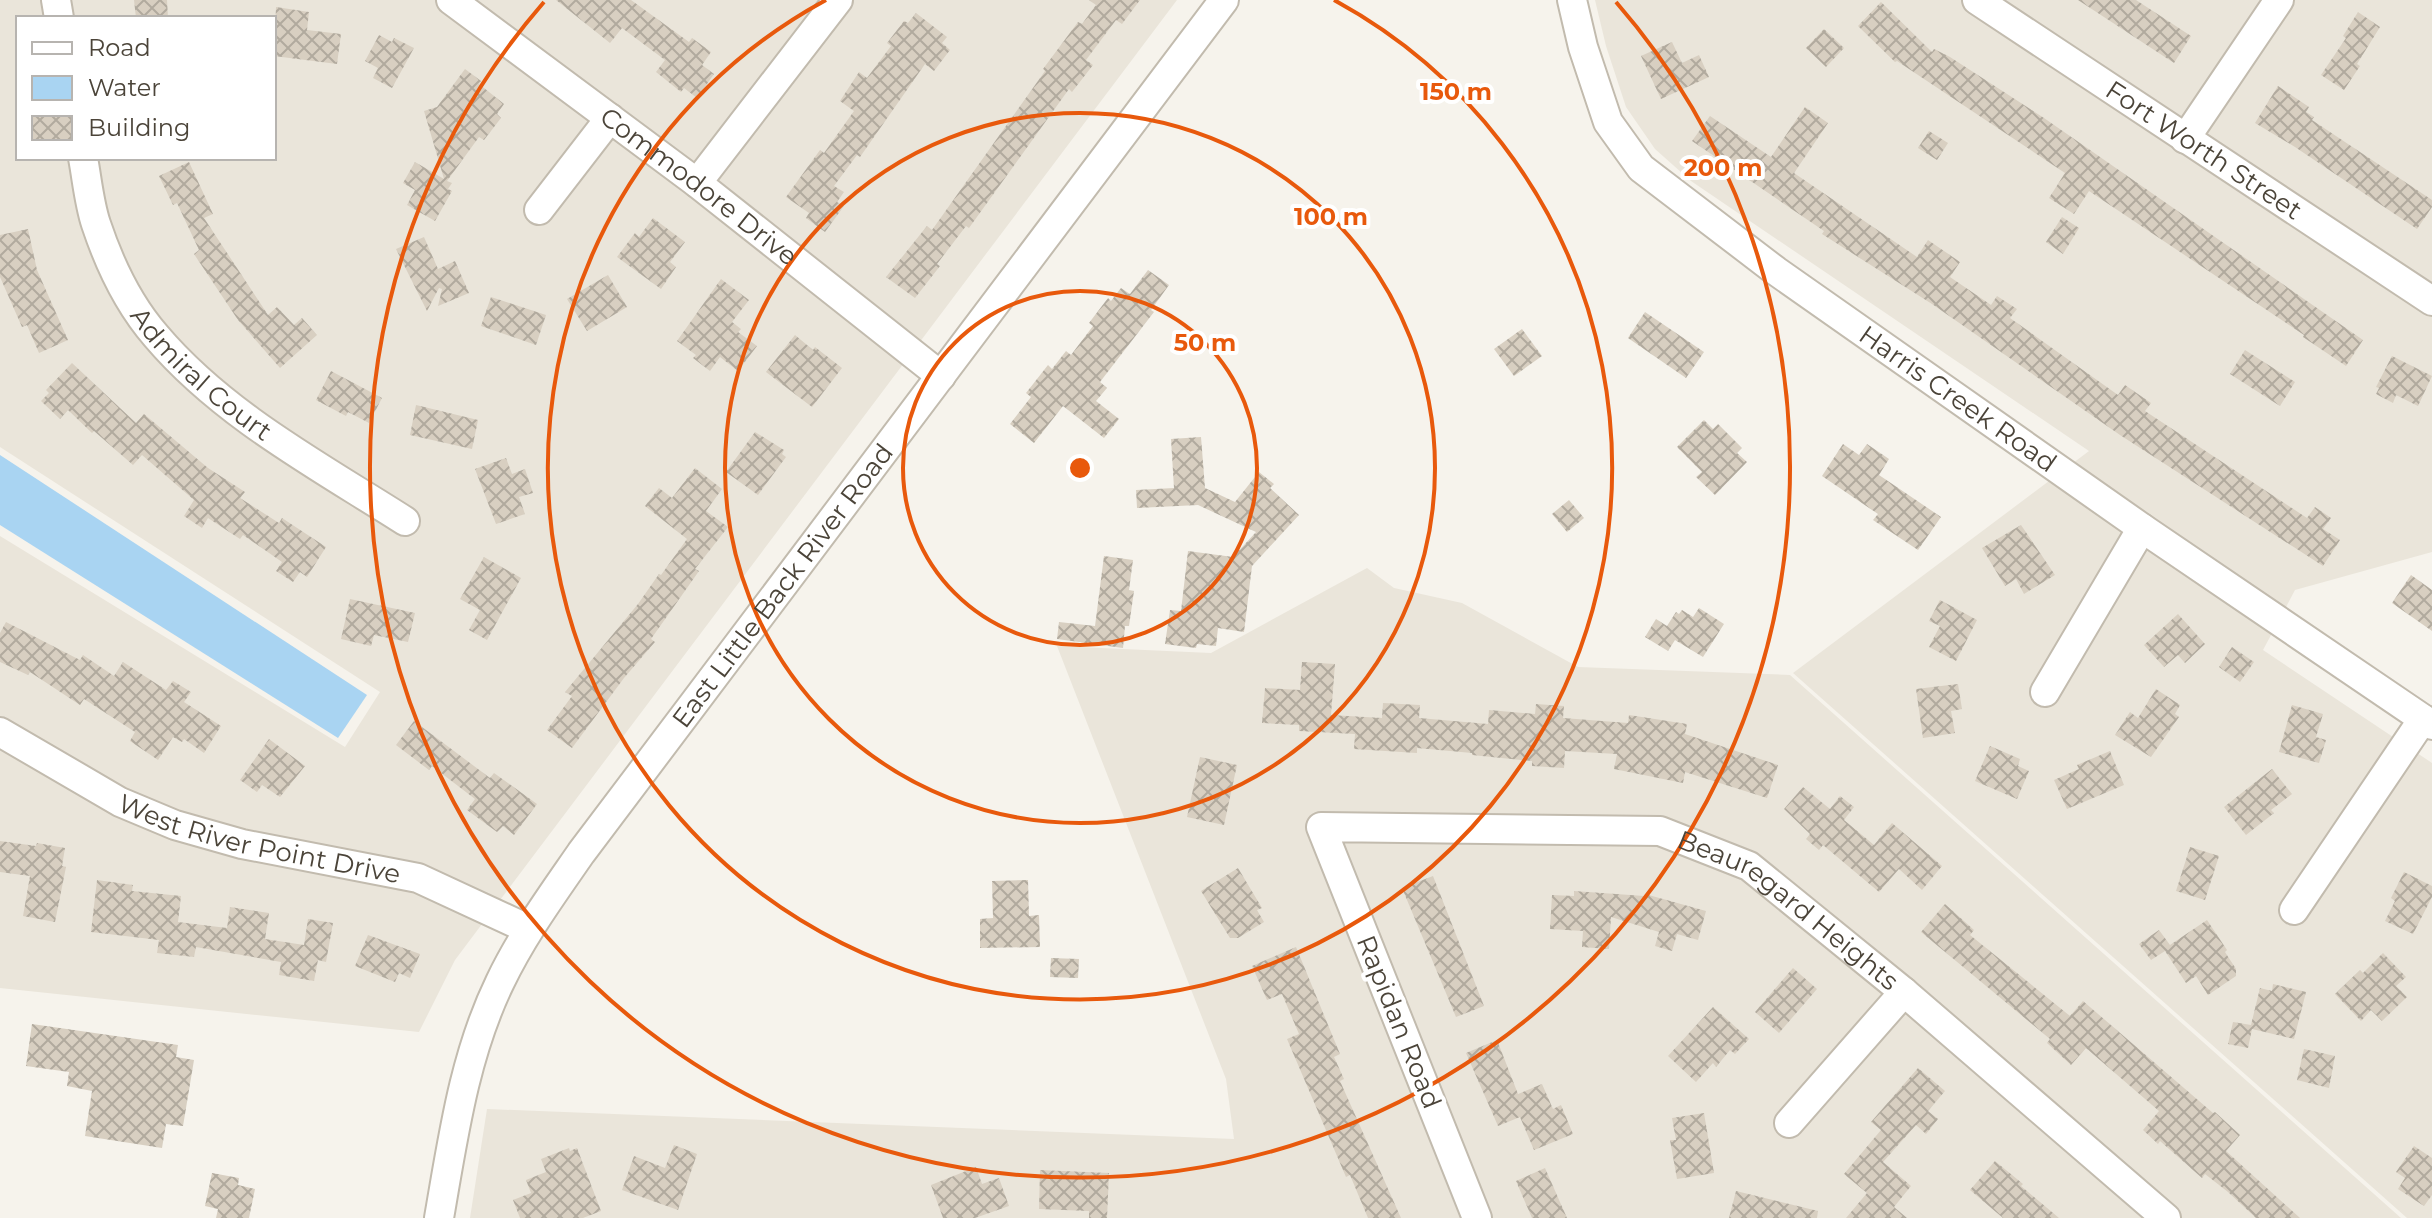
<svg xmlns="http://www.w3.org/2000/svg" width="2432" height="1218" font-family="Montserrat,sans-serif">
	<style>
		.residential { fill: #eae5da; fill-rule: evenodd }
		.water { fill: #a9d4f2 }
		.building { fill: url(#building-cross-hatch) }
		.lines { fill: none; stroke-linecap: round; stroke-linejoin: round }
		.minor-casing { stroke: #c2bbae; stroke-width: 32 }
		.minor { stroke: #fff; stroke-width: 28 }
		.ring { fill: none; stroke: #e8590c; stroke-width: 4 }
		.labels { text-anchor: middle; stroke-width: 8; stroke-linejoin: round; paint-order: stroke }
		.street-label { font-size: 26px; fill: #4b4439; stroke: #fff }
		.centre { fill: #e8590c; stroke: #fff; stroke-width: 4 }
		.ring-label { font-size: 24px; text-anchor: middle; font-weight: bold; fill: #e8590c; stroke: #fff; stroke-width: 8; stroke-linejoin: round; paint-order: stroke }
	</style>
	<defs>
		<pattern id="building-cross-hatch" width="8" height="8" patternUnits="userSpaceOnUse" patternTransform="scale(2)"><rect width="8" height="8" fill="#d8cfc1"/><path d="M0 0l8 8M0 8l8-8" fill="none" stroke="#b1aa9e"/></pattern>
	</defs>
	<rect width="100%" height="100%" fill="#f6f3ec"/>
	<!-- residential -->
	<g class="residential">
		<path d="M 0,0 L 1177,0 L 455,960 L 419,1032 L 0,988 L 0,536 L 345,747 L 380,692 L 0,447 ZM 18,18 L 274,18 L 274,158 L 18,158 Z"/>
		<polygon points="1595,0 2432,0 2432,552 2295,590 2263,650 2432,763 2432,1218 2407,1218 1793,673 2089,451 1691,181 1655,149 1626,107 1606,46"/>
		<polygon points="1367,568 1394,588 1462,603 1578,667 1790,675 2401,1218 470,1218 487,1109 1234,1139 1226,1079 1057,646 1211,653"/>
	</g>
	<!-- water -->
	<polygon class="water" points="0,455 367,695 338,738 0,525"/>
	<!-- building -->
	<g class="building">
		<polygon points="134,0 167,0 168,18 136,18"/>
		<polygon points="556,0 631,0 689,42 692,38 711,52 702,65 714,74 697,98 684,88 681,92 656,72 665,60 622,28 610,43"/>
		<polygon points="1089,0 1140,0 1122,24 1116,20 1086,60 1093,65 1072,92 1069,89 969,228 966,226 937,264 940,266 915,298 886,277 927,226 932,230 1045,71 1043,69 1078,22 1082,24 1096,5"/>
		<polygon points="2078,0 2136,0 2191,36 2174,63"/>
		<polygon points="1881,2 1932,52 1934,49 1950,57 2044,118 2363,340 2346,366 2303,337 2304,335 2089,191 2074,214 2049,198 2065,173 1897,61 1895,62 1858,26"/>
		<polygon points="276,7 309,12 307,30 341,34 337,64 274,56"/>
		<polygon points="2358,12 2380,27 2357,64 2360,66 2344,90 2321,75 2346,38 2343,36"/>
		<polygon points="916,13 947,37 942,43 950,50 934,71 925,64 860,157 857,155 834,186 844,192 837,202 844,206 825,232 806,218 809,213 786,197 820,150 824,153 854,111 840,101 859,72 867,78 891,46 887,43 904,21 908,23"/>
		<polygon points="1824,29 1844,48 1826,67 1806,48"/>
		<polygon points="379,35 392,42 394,38 414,48 392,88 373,78 378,68 365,61"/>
		<polygon points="1672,42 1682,63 1699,55 1709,77 1661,99 1641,56"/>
		<polygon points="465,69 481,81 479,84 504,104 497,114 501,118 484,140 479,137 447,181 452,183 448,189 452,191 435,221 407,205 415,190 403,183 415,162 444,179 424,111 437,107"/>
		<polygon points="2278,86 2309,107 2306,112 2314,117 2312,120 2432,200 2432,207 2417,229 2295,147 2255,123"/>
		<polygon points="1805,107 1828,123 1794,173 1917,257 1928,240 1960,262 1950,277 1991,305 1997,296 2017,309 2010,318 2118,395 2125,385 2151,403 2145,411 2307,518 2315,507 2331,518 2323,529 2340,540 2323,566 2120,435 1932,304 1822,234 1824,231 1692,141 1710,116 1771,157"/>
		<polygon points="1929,131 1948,143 1937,160 1918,148"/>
		<polygon points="189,162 213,214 204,218 268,315 277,307 294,325 302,318 317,335 280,368 238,320 194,254 199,250 177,203 173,205 159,176"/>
		<polygon points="2062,217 2079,228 2063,254 2046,242"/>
		<polygon points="653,218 685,242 670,262 676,267 661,289 617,257 635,233 639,237"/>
		<polygon points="28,229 37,270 68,340 39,353 27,325 22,327 0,277 0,235"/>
		<polygon points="424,237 438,269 455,261 469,293 438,306 442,289 439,288 427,311 396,249"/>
		<polygon points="1148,270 1169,285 1151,310 1154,312 1100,382 1107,388 1096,401 1119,419 1104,438 1063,406 1034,443 1010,424 1031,397 1026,393 1048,365 1052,369 1066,351 1071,355 1093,326 1089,323 1108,298 1111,301 1121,288 1130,294"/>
		<polygon points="608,275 627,307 587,331 567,299"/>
		<polygon points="721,279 749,300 732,322 741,329 738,332 757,346 738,371 720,357 710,371 693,358 696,355 677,341"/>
		<polygon points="491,297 546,315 536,345 481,326"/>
		<polygon points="1645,312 1704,352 1686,378 1628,338"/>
		<polygon points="1522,329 1542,356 1514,376 1494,349"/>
		<polygon points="795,335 813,350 815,347 842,368 812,407 766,372"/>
		<polygon points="2245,350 2295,382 2280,406 2230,374"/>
		<polygon points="2392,356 2432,376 2418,406 2396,395 2393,403 2376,394 2379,388 2376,387"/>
		<polygon points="72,363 136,423 144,414 208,468 245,492 240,498 279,523 282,518 326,547 307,577 300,572 293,582 276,571 282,562 243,535 240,539 208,518 202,528 184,516 194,500 142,455 133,465 94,431 92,433 68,410 60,419 41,401 49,393 46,390"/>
		<polygon points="331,371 382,398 369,423 348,412 346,416 316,400"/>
		<polygon points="416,405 478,420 472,449 410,435"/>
		<polygon points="1704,420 1713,429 1718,424 1742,448 1737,453 1747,462 1715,495 1696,477 1702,472 1677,447"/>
		<polygon points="755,432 784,450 782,454 786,457 758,495 726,472"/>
		<polygon points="1201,437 1205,488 1235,502 1259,472 1274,484 1270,488 1299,515 1252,566 1244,632 1218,628 1216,646 1197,644 1196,648 1165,644 1170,610 1181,611 1188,551 1233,557 1256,532 1198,505 1137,508 1136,490 1174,488 1171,439"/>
		<polygon points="1843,444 1859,455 1867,444 1889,459 1879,475 1941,517 1918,550 1873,520 1878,514 1822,476"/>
		<polygon points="506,458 512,474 525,469 533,493 519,497 525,514 496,524 475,469"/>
		<polygon points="695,468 722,489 706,511 728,527 695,569 699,571 651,639 655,642 624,678 572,748 547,730 572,696 565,692 638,604 659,574 661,575 687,539 645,506 659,488 672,498"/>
		<polygon points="1569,500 1584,518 1567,532 1552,514"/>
		<polygon points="2021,525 2055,575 2024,594 2016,579 2005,586 1982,548"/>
		<polygon points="1104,556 1133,560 1129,590 1134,591 1129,626 1125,626 1123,648 1057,639 1059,622 1095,626"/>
		<polygon points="484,557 521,578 487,640 469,630 480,610 460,599"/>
		<polygon points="2411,575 2432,590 2432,631 2392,603"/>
		<polygon points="350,599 415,613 408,642 374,635 371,646 341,639"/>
		<polygon points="1940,600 1977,620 1956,661 1929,647 1940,626 1929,621"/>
		<polygon points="1699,608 1724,624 1703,657 1675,640 1668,651 1645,637 1656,619 1667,626 1676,612 1679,614 1682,610 1693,617"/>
		<polygon points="2178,614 2205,644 2185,663 2178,655 2164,667 2144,645"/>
		<polygon points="6,622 80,660 83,655 114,676 123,662 166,690 173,681 191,692 184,702 221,726 204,753 184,739 182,742 173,737 158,760 130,741 135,732 84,699 80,705 30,672 28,675 0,662 0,633"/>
		<polygon points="2232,647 2254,662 2240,682 2219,667"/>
		<polygon points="1302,662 1335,664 1331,715 1382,718 1383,703 1420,705 1419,718 1488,724 1489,710 1535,714 1536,704 1564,706 1563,718 1628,723 1629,715 1687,724 1685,734 1778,765 1767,798 1685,772 1683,783 1614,769 1617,754 1565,751 1564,768 1532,766 1532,761 1472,755 1472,753 1417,748 1417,753 1354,749 1355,734 1299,731 1299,725 1262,723 1265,688 1300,690"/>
		<polygon points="1958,684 1962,709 1951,711 1955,733 1923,738 1916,689"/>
		<polygon points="2156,689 2180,705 2175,714 2179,717 2151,757 2115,735 2130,712 2138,718"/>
		<polygon points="2292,705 2323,714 2316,737 2326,740 2319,763 2279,752"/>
		<polygon points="414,721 490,778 494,773 537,804 514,835 503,826 497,832 467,810 475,799 432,766 429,770 396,745"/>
		<polygon points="269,739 305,766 280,797 262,785 257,792 240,780"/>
		<polygon points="1990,746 2020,759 2018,766 2029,771 2017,799 1975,781"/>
		<polygon points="2110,751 2124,785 2067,809 2054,780 2079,769 2077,765"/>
		<polygon points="1200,757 1237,765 1224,825 1187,817"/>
		<polygon points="2272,769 2292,794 2271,810 2274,813 2246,835 2224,807"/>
		<polygon points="1803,787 1830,809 1840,796 1854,807 1844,820 1874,845 1892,823 1942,866 1922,890 1899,869 1879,892 1823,845 1819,850 1806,839 1810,834 1784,809"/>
		<polygon points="0,841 36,846 37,843 65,848 62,866 66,867 55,922 23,916 30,876 0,872"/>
		<polygon points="2190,847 2219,856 2205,900 2176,891"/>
		<polygon points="1238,868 1262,908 1257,910 1264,922 1238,938 1230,938 1201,891"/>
		<polygon points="2404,872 2432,886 2432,897 2413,934 2385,921 2395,901 2391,898"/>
		<polygon points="1433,876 1484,1006 1456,1017 1402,888"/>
		<polygon points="97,880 133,885 132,891 181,896 178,922 227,928 230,907 269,913 265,939 304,945 308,919 333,923 326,962 318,960 314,981 279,975 281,962 196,947 194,957 157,953 159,940 91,932"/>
		<polygon points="1028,880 1029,916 1039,915 1040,947 980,948 980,919 993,918 992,881"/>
		<polygon points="1574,891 1644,896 1645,894 1706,911 1698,940 1677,934 1672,951 1655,946 1659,932 1611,917 1609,949 1582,947 1583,931 1550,929 1552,895 1574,896"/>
		<polygon points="1945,904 1974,930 1970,935 2070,1016 2083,1001 2213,1113 2215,1112 2240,1135 2226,1151 2300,1218 2256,1218 2228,1192 2205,1174 2202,1178 2160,1141 2158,1144 2143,1130 2159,1111 2086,1048 2071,1065 2047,1043 2050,1039 1921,932"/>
		<polygon points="2207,920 2227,950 2225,952 2236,969 2236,976 2208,995 2196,976 2186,983 2165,951 2151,960 2139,944 2159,930 2170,945"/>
		<polygon points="368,935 420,954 410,978 399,973 395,982 355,966"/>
		<polygon points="1296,947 1340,1054 1334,1057 1344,1079 1340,1081 1401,1218 1368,1218 1350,1175 1346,1177 1287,1039 1299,1034 1282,994 1267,1000 1252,966"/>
		<polygon points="2383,953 2406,977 2396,986 2407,997 2382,1021 2371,1010 2361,1021 2335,994 2360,970 2363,973"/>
		<polygon points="1051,958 1079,959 1078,978 1050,977"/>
		<polygon points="1793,968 1817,989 1779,1033 1755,1012"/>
		<polygon points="2273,984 2306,992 2294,1039 2252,1029 2248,1048 2228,1044 2233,1022 2251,1025 2260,988 2272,991"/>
		<polygon points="1713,1007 1749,1039 1735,1054 1730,1050 1716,1067 1713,1063 1696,1082 1668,1056"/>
		<polygon points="32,1024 178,1045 176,1057 194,1060 183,1126 166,1124 162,1148 85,1136 92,1091 67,1086 69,1072 26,1066"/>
		<polygon points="1497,1040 1518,1094 1542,1084 1553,1109 1561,1105 1573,1134 1534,1150 1520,1117 1498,1126 1466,1053"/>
		<polygon points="2304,1049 2335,1056 2329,1088 2297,1080"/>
		<polygon points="1918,1068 1945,1091 1928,1111 1938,1119 1926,1134 1916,1125 1883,1162 1911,1186 1894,1207 1907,1218 1846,1218 1867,1193 1844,1174 1881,1130 1871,1122"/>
		<polygon points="1704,1113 1714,1173 1677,1179 1670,1140 1676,1140 1672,1118"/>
		<polygon points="674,1145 697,1154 678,1210 622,1190 634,1156 665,1168"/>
		<polygon points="2414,1146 2432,1158 2432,1195 2424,1206 2398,1189 2405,1178 2396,1172"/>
		<polygon points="569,1148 570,1151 577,1148 601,1211 583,1218 520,1218 513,1200 531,1193 526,1180 546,1172 541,1159"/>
		<polygon points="1995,1161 2023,1184 2021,1186 2059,1218 2003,1218 1970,1190"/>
		<polygon points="976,1167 982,1184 999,1178 1009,1206 975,1218 943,1218 931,1185"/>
		<polygon points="1545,1168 1567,1218 1532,1218 1516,1181"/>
		<polygon points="1040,1170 1109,1173 1107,1218 1089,1218 1089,1211 1039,1209"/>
		<polygon points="212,1173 239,1178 238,1185 255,1189 249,1218 216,1218 218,1209 205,1206"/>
		<polygon points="1736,1191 1818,1211 1817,1218 1729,1218"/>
	</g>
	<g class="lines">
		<defs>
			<g id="minor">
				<polyline points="56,0 59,18"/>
				<path id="s1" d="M 451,0 L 697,183 L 941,376"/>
				<path id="s2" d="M 1572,0 L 1583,47 L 1608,122 L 1641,168 L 1776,271 L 2142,528 L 2432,725"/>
				<path id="s3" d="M 1977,0 L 2432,301"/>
				<polyline points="2185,139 2279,0"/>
				<path id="s4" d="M 83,158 C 87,179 89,203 96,224 C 109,263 129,305 156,336 C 223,415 319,466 405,521"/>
				<polyline points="697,183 838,0"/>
				<polyline points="539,210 610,118"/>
				<polyline points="2045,692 2142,528"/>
				<path id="s5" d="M 0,732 L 120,802 L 175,825 L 242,844 L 418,878 L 528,929"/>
				<polyline points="2294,910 2423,719"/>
				<polyline points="1789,1123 1904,992"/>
				<path id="s6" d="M 439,1218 C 453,1138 464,1056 500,982 C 522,936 552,895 581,853 L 1224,0"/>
				<path id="s7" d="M 1477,1218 L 1321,827 L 1660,831 L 1749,866 L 1904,992 L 2166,1218"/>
			</g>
		</defs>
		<!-- minor casing -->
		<use href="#minor" class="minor-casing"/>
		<!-- minor -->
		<use href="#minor" class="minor"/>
	</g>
	<!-- distance rings -->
	<g class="ring">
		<circle cx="1080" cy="468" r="177"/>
		<circle cx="1080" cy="468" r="355"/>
		<path d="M1334 0A532 532 0 1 1 826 0"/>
		<path d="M1616 2A710 710 0 1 1 544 2"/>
	</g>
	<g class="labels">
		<!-- street labels -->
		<g class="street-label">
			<text dy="9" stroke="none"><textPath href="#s3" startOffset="272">Fort Worth Street</textPath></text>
			<text dy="9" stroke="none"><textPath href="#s1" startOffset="310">Commodore Drive</textPath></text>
			<text dy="9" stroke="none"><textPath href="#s4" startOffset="254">Admiral Court</textPath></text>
			<text dy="9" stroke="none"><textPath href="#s2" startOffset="576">Harris Creek Road</textPath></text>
			<text dy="9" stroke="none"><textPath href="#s6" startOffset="732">East Little Back River Road</textPath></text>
			<text dy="9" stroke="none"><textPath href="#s5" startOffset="284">West River Point Drive</textPath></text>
			<text dy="9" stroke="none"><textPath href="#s7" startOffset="912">Beauregard Heights</textPath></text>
			<text transform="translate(1399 1022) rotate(68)" y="9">Rapidan Road</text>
		</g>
	</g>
	<circle cx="1080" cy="468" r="12" class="centre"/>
	<g class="ring-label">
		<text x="1456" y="100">150 m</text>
		<text x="1723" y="176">200 m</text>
		<text x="1331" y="225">100 m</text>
		<text x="1205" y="351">50 m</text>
	</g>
	<!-- legend -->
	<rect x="16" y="16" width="260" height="144" fill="#ffffff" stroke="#b7b4b0" stroke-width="2"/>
	<rect x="32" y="42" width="40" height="12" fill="#ffffff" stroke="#b7b4b0" stroke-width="2"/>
	<text x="88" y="56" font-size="24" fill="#4b4439">Road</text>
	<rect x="32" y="76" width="40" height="24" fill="#a9d4f2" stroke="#b7b4b0" stroke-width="2"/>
	<text x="88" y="96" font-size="24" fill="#4b4439">Water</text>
	<rect x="32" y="116" width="40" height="24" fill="url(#building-cross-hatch)" stroke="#b7b4b0" stroke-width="2"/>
	<text x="88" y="136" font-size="24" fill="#4b4439">Building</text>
</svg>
